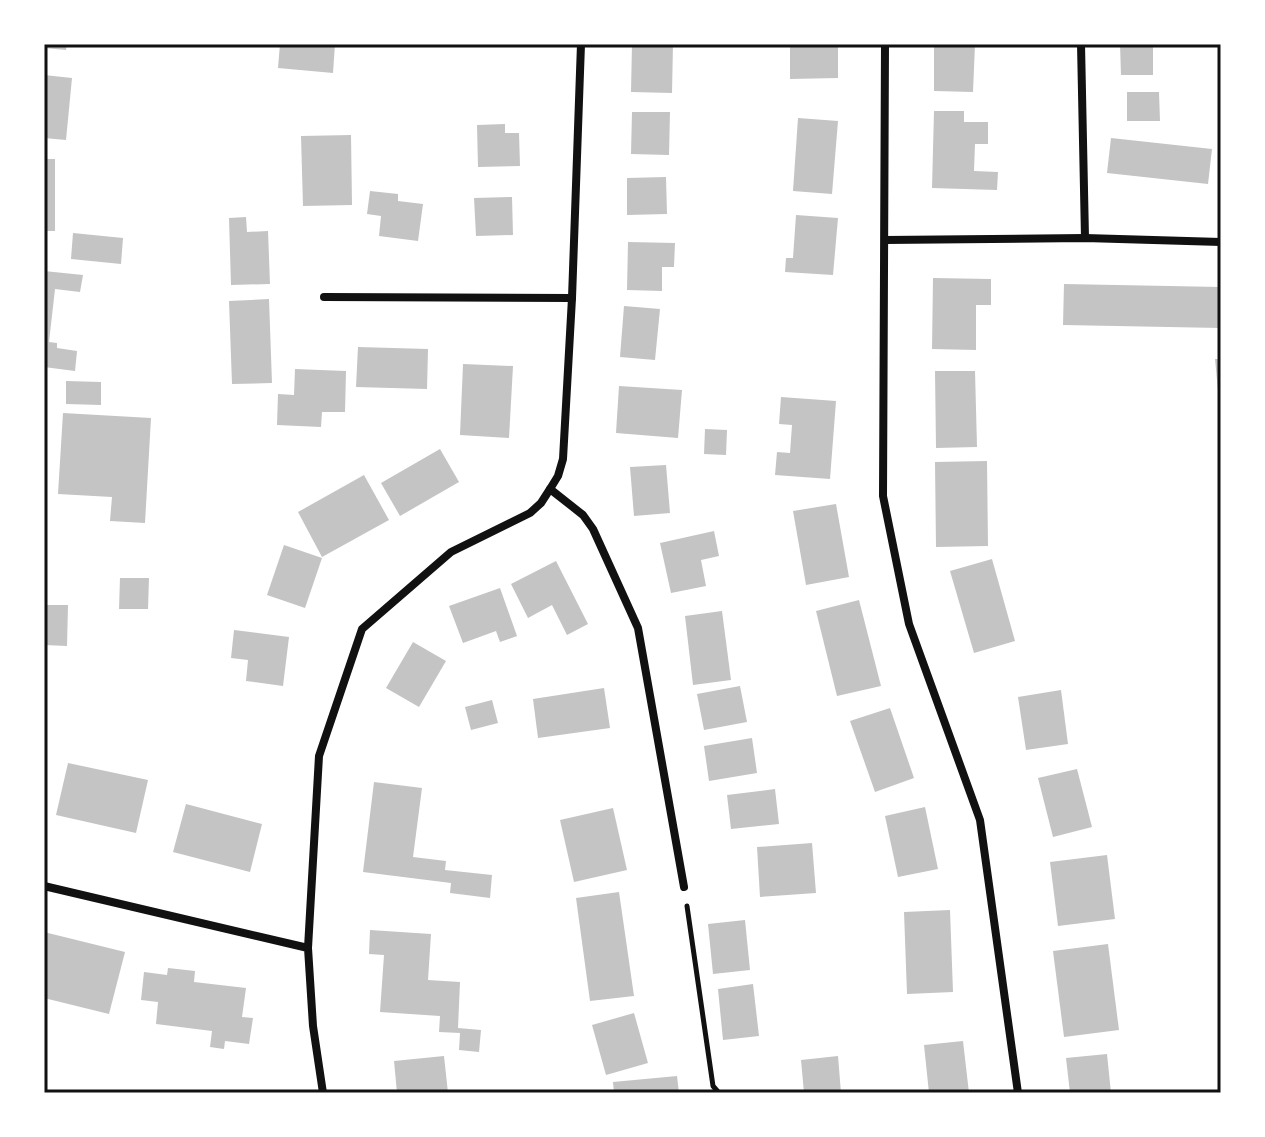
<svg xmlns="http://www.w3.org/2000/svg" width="1265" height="1137" font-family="Ubuntu,sans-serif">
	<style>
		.building { fill: #c4c4c4 }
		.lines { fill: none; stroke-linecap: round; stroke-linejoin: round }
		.path { stroke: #111; stroke-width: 5 }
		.minor { stroke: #111; stroke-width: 8 }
		.neatline { fill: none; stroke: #111; stroke-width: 3 }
	</style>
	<rect width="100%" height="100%" fill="#fff"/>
	<!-- building -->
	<g class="building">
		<polygon points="44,44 67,44 66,50 44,48"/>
		<polygon points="280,44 335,44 333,73 278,68"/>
		<polygon points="632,44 673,44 672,93 631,92"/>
		<polygon points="790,44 838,44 838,78 790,79"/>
		<polygon points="934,44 975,44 973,92 934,91"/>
		<polygon points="1120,44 1153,44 1153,75 1121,75"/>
		<polygon points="44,75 72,78 66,140 44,138"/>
		<polygon points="1127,92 1159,92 1160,121 1127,121"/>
		<polygon points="934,111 964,111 964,122 988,122 988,144 975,144 974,171 998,172 997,190 932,188"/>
		<polygon points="632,112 670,112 669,155 631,154"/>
		<polygon points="798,118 838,121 832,194 793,191"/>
		<polygon points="505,124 505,133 519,133 520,166 478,167 477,125"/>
		<polygon points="351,135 352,205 303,206 301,136"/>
		<polygon points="1111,138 1212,149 1208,184 1107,173"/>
		<rect x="44" y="159" width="11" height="72"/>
		<polygon points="666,177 667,214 627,215 627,178"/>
		<polygon points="370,191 398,194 398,201 423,204 418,241 379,236 381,216 367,214"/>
		<polygon points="512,197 513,235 476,236 474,198"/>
		<polygon points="796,215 838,218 833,275 785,272 786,258 793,258"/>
		<polygon points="246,217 247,232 268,231 270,284 231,285 229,218"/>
		<polygon points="73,233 123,238 121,264 71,259"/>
		<polygon points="628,242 675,243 674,267 662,267 662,291 627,290"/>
		<polygon points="44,271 83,275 80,292 55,289 49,342 57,343 57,348 77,351 75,371 44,367"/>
		<polygon points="933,278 991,279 991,305 976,305 976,350 932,349"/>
		<polygon points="1064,284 1221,287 1221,328 1063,325"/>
		<polygon points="269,299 272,383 232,384 229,301"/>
		<polygon points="624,306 660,309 655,360 620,357"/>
		<polygon points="358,347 428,349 427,389 356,387"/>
		<polygon points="1215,359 1221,359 1221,401 1219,401"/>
		<polygon points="463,364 513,366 509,438 460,435"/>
		<polygon points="295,369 346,371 345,412 322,412 321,427 277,425 278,394 294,395"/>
		<polygon points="935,371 975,371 977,447 936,448"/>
		<polygon points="66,381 101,382 101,405 66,404"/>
		<polygon points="619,386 682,390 678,438 616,433"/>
		<polygon points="781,397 836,401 830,479 775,475 777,452 790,453 792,425 779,424"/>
		<polygon points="63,413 151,418 145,523 110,521 112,497 58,494"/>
		<polygon points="705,429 727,430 726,455 704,454"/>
		<polygon points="440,449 459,482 400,516 381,483"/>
		<polygon points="987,461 988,546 936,547 935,462"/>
		<polygon points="666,465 670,513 634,516 630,467"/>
		<polygon points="364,475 389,520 322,557 298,512"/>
		<polygon points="836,504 849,577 806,585 793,511"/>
		<polygon points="714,531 719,556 701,560 706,586 671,593 660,543"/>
		<polygon points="284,545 322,558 305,608 267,595"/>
		<polygon points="992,559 1015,641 974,653 950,571"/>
		<polygon points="556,561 588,624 567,635 552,605 528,618 511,584"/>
		<polygon points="120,578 149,578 148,609 119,609"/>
		<polygon points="500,588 517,636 500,642 496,631 463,643 449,606"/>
		<polygon points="859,600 881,686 837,696 816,611"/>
		<polygon points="44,605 68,605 67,646 44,645"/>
		<polygon points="722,611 731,680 693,685 685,616"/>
		<polygon points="234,630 289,637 283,686 246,681 248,660 231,658"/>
		<polygon points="413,642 446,661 419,707 386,688"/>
		<polygon points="740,686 747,722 704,730 697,694"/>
		<polygon points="604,688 610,728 538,738 533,699"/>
		<polygon points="1061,690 1068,744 1026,750 1018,697"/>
		<polygon points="492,700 498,723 471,730 465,707"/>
		<polygon points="890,708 914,778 875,792 850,721"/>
		<polygon points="752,738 757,773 709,781 704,746"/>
		<polygon points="68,763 148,780 136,833 56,815"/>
		<polygon points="1077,769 1092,827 1053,837 1038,778"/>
		<polygon points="374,782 422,788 413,857 446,861 445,870 492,875 490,898 450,893 451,883 363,872"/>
		<polygon points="775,789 779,824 731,829 727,795"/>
		<polygon points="186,804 262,824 250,872 173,852"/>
		<polygon points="925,807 938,869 898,877 885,816"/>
		<polygon points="613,808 627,870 574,882 560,820"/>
		<polygon points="812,843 816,893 760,897 757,847"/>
		<polygon points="1107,855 1115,919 1058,926 1050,862"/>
		<polygon points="619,892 634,996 590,1001 576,898"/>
		<polygon points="950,910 953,992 907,994 904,912"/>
		<polygon points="745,920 750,970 713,974 708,924"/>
		<polygon points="370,930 431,934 428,980 460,982 458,1028 481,1030 479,1052 459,1050 460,1033 439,1032 440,1016 380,1012 384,955 369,954"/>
		<polygon points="44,932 125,952 109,1014 44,998"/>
		<polygon points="1108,944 1119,1030 1064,1037 1053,951"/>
		<polygon points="168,968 195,971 194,982 246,988 242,1017 253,1018 249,1044 225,1041 224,1049 210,1047 212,1031 156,1024 158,1002 141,1000 144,972 167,975"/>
		<polygon points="753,984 759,1036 723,1040 718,989"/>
		<polygon points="634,1013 648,1063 606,1075 592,1025"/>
		<polygon points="963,1041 969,1093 929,1093 924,1045"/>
		<polygon points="1107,1054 1111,1093 1070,1093 1066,1058"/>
		<polygon points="444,1056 448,1093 397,1093 394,1061"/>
		<polygon points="838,1056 841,1093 804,1093 801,1060"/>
		<polygon points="677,1076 679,1093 614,1093 613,1082"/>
	</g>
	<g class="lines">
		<!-- path -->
		<polyline class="path" points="687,906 713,1086 719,1093"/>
		<!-- minor -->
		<g class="minor">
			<polyline points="581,44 572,298 563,459 558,476 550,489 583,515 593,529 638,628 684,887"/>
			<polyline points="885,44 883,496 909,624 980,820 1018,1093"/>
			<polyline points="1081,44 1085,238"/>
			<polyline points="885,240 1085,238 1221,242"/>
			<polyline points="324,297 572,298"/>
			<polyline points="44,886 308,948 313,1026 323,1093"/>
			<polyline points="308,948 319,756 362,629 451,552 530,513 541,503 550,489"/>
		</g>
	</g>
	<!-- border -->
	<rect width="1265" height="1137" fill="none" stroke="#ffffff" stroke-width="92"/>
	<rect x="46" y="46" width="1173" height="1045" class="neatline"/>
</svg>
